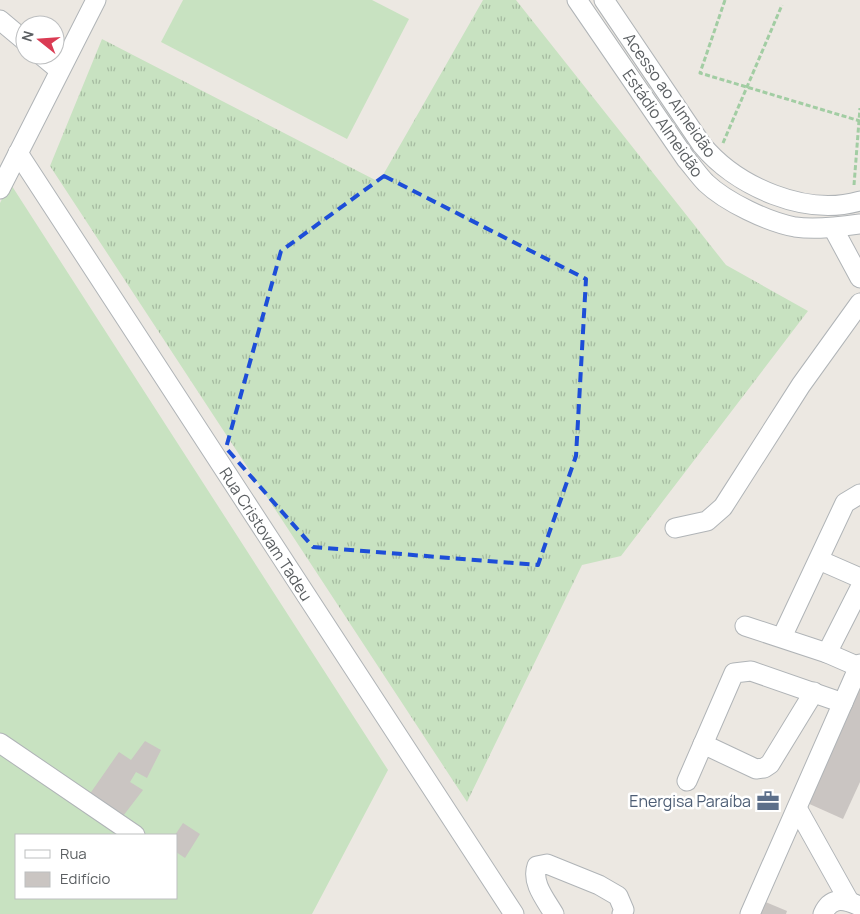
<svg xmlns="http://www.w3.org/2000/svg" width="860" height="914" font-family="Manrope,sans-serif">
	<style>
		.grass { fill: url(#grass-tufts) }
		.pitch { fill: #c8e2c1; fill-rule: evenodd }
		.building { fill: #cac5c2 }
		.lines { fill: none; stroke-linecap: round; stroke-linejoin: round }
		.minor-casing { stroke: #b0b4b7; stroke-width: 21 }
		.path { stroke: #a2cda3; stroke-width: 3; stroke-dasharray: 5 2.5; stroke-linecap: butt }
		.minor { stroke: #fff; stroke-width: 19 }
		.marked { fill: none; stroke: #1d4ed8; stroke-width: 4; stroke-dasharray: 10 6; stroke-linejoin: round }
		.labels { text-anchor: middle; stroke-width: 5; stroke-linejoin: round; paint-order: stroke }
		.street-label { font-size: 16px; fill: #5b5f62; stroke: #fff }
		.service-label { font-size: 16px; fill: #4e5e75; stroke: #fff; text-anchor: end }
	</style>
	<defs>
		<pattern id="grass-tufts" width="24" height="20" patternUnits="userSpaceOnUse" patternTransform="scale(1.25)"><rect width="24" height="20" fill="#c8e2c1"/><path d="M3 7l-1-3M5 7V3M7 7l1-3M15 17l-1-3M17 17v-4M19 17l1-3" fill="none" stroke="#a5baa0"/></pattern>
	</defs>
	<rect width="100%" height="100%" fill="#ece8e2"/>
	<!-- grass -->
	<polygon class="grass" points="483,0 516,0 726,265 808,311 621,556 582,565 467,802 50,166 102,39 379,182"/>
	<!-- pitch -->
	<g class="pitch">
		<polygon points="183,0 372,0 409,19 347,139 161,42"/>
		<path d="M 10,183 L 388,770 L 312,914 L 0,914 L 0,203 ZM 16,835 L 176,835 L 176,898 L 16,898 Z"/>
	</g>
	<!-- building -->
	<g class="building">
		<polygon points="860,684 860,782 843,819 805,802"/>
		<polygon points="145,741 161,750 147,778 136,772 130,782 143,790 120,820 87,798 119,752 131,760"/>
		<polygon points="183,823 200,834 185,858 176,852 175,835"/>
		<polygon points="761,900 787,911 786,914 755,914"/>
	</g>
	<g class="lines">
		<defs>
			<g id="minor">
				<path d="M 577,0 L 686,159 C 693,167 699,176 706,183 C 726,202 768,222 795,227 C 816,230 839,227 860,224"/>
				<path d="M 604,0 L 702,145 C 737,187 806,217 860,201"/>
				<polyline points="0,20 25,41"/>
				<polyline points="41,55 59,70"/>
				<polyline points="18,153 514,914"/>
				<polyline points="0,189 96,0"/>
				<polyline points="833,228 860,278"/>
				<polyline points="675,528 707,521 723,507 801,385 860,303"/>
				<polyline points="819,560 860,578"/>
				<polyline points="745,626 827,653 859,667"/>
				<polyline points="782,637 845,503 860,494"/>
				<polyline points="827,653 860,588"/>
				<polyline points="0,743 135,835"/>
				<polyline points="703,744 756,769 764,768 770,764 814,692"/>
				<polyline points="687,781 734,673 751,671 843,703"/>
				<polyline points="797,808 849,901"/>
				<path d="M 554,914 C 546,900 531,883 537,866 L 547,864 L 599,885 L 618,896 L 624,910 L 622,914"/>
				<polyline points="750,914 860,664"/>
				<path d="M 823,914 C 830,898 842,898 857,905"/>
			</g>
		</defs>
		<!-- minor casing -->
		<use href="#minor" class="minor-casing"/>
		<!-- path -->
		<g class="path">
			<polyline points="725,0 700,73 860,121"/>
			<polyline points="723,143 782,5"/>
			<polyline points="854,185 860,108"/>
		</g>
		<!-- minor -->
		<use href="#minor" class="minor"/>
	</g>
	<!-- marked area -->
	<path class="marked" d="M 384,176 L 586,279 L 576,456 L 538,565 L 313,547 L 226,448 L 281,251 Z"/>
	<!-- icons -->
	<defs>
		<symbol id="office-bare" viewBox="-9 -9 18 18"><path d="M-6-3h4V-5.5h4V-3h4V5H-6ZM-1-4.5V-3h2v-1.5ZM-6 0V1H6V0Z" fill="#5c6f8a" stroke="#fff" stroke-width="2.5" paint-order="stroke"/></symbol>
	</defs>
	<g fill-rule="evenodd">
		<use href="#office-bare" x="752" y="785" width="32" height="32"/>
	</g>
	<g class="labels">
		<!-- street labels -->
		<g class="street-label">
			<text transform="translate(670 95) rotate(55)" y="6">Acesso ao Almeidão</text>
			<text transform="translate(663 123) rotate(55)" y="6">Estádio Almeidão</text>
			<text transform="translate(266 534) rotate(57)" y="6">Rua Cristovam Tadeu</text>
		</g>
		<!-- service labels -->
		<g class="service-label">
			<text x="751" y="807">Energisa Paraíba</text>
		</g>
	</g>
	<!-- legend -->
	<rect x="15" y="834" width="162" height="65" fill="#ffffff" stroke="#bdbfc0"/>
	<rect x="25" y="850" width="25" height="8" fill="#ffffff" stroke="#bdbfc0"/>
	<text x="60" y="859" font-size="15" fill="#5b5f62">Rua</text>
	<rect x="25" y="872" width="25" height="15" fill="#cac5c2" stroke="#bdbfc0"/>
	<text x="60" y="884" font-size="15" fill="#5b5f62">Edifício</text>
	<!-- north arrow -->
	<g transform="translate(40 40) rotate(287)"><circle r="24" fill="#ffffff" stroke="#bdbfc0"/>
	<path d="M0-4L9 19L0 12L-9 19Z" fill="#da3b53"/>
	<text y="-8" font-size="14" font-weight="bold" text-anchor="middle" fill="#5b5f62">N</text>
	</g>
</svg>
